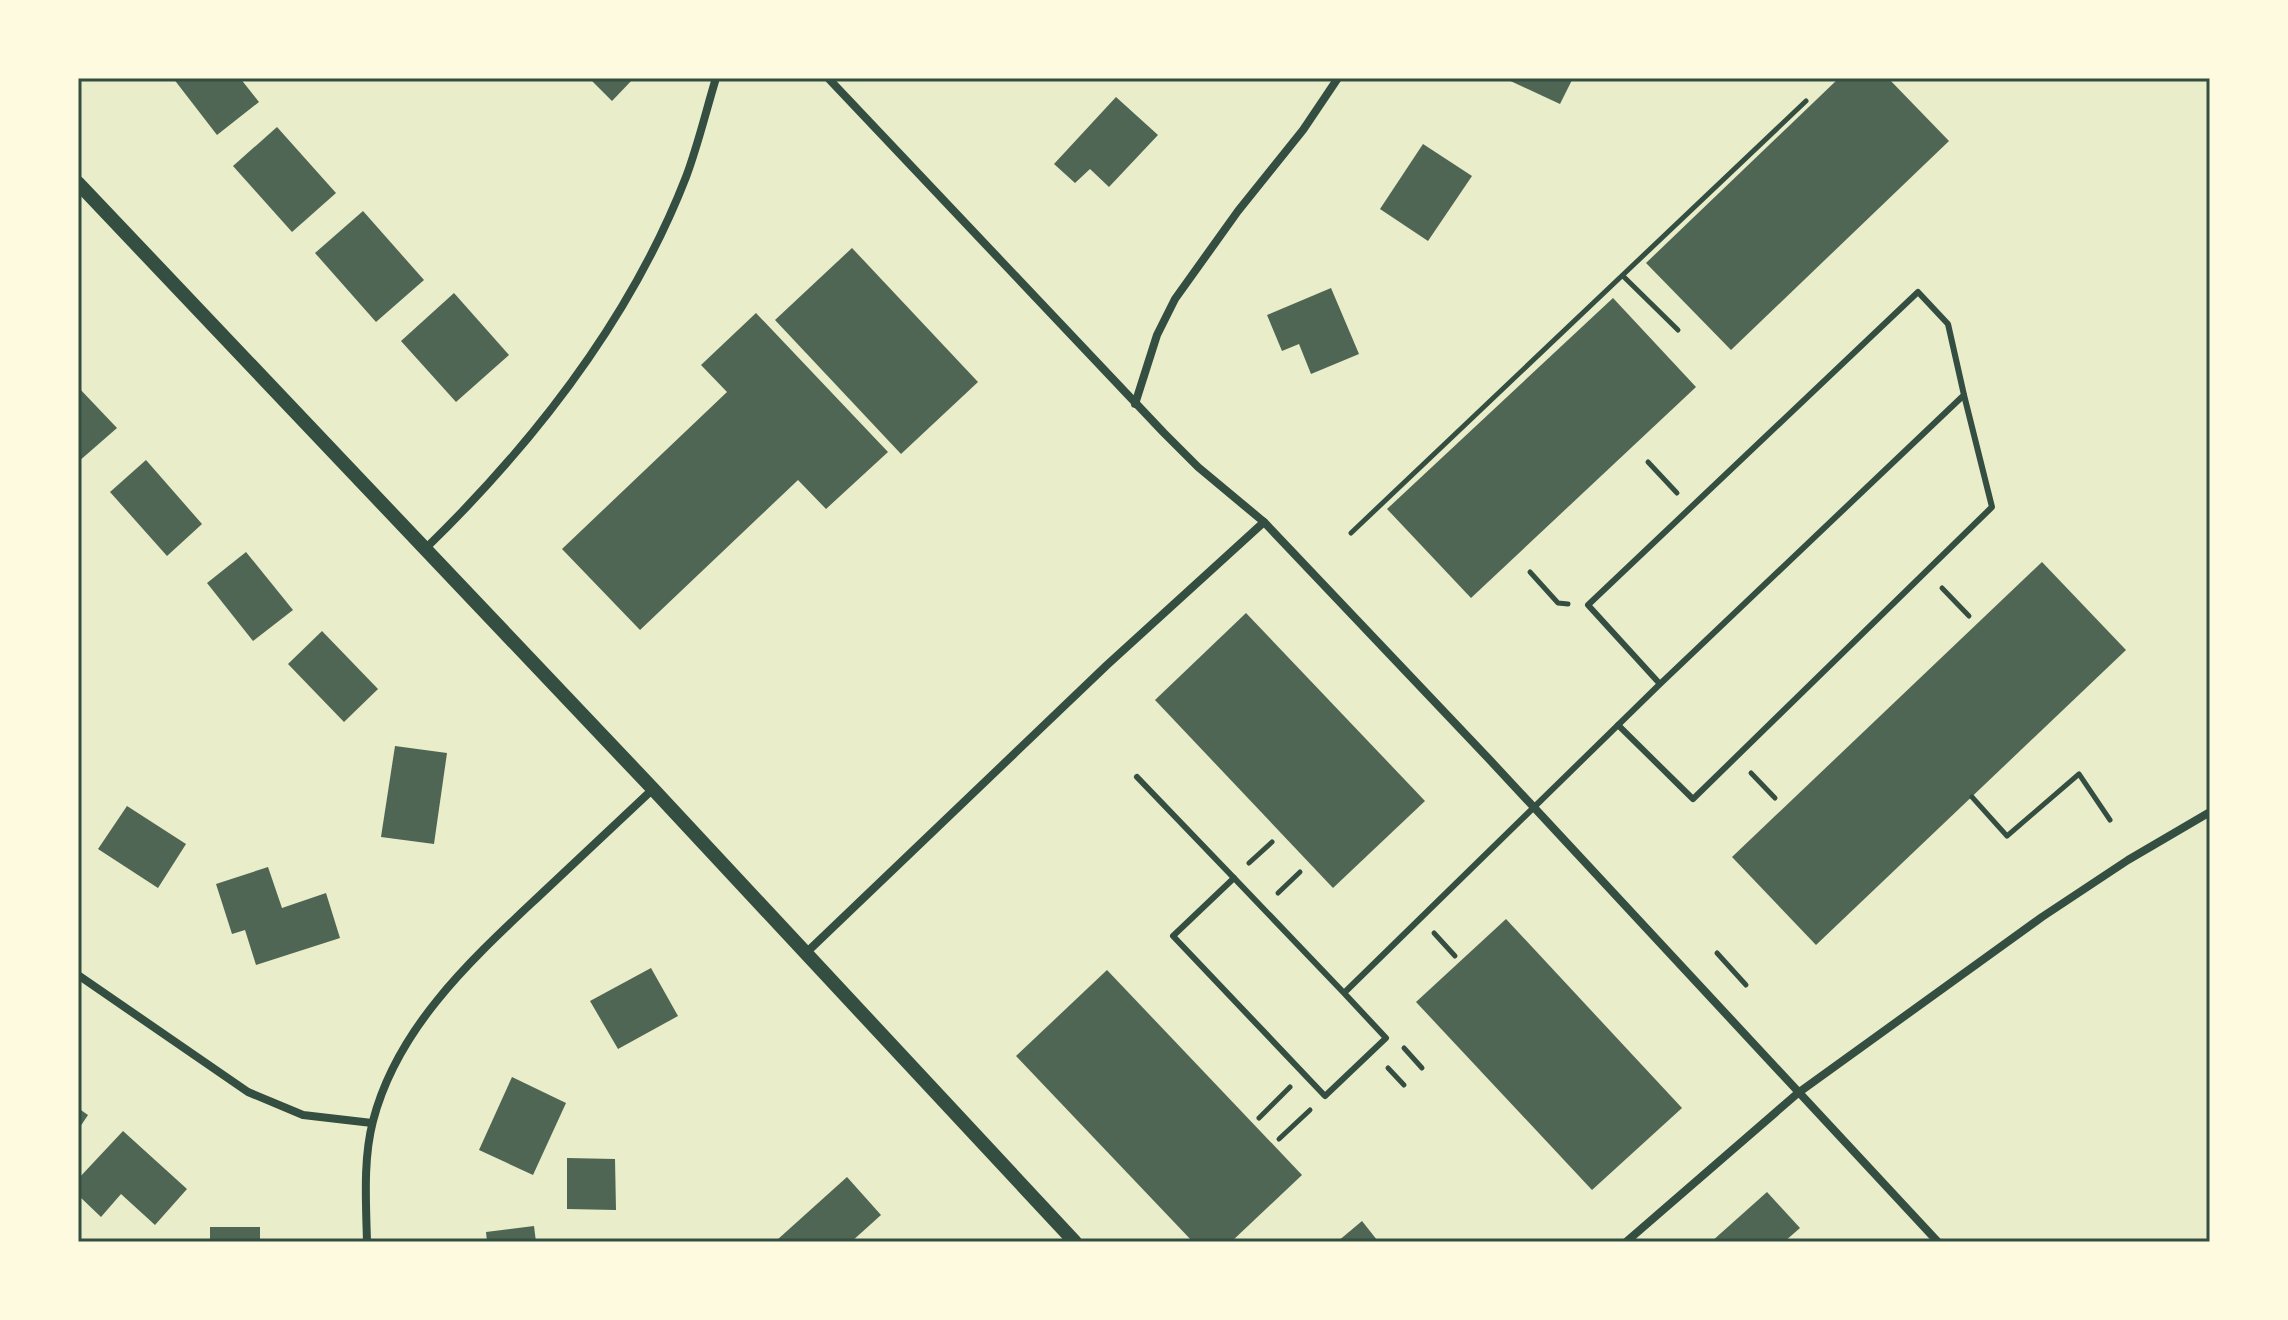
<svg xmlns="http://www.w3.org/2000/svg" width="2288" height="1320" font-family="'Source Sans 3',sans-serif">
	<style>
		.building { fill: #4f6655 }
		.lines { fill: none; stroke-linecap: round; stroke-linejoin: round }
		.path { stroke: #344e41; stroke-width: 5 }
		.service { stroke: #344e41; stroke-width: 6 }
		.minor { stroke: #344e41; stroke-width: 8 }
		.tertiary { stroke: #344e41; stroke-width: 14 }
		.neatline { fill: none; stroke: #344e41; stroke-width: 3 }
	</style>
	<rect width="100%" height="100%" fill="#e9edc9"/>
	<!-- building -->
	<g class="building">
		<polygon points="173,78 240,78 259,102 217,135"/>
		<polygon points="589,78 634,78 612,101"/>
		<polygon points="1504,78 1573,78 1560,104"/>
		<polygon points="1839,78 1888,78 1949,141 1731,350 1646,263"/>
		<polygon points="1116,97 1158,135 1109,187 1090,169 1075,183 1054,164"/>
		<polygon points="277,127 336,193 292,232 233,166"/>
		<polygon points="1423,144 1472,176 1428,241 1380,209"/>
		<polygon points="363,211 424,280 376,322 315,253"/>
		<polygon points="852,248 978,382 901,454 775,320"/>
		<polygon points="1331,288 1359,354 1311,374 1299,344 1282,351 1267,315"/>
		<polygon points="454,293 509,355 456,402 401,341"/>
		<polygon points="1613,298 1696,387 1471,598 1387,509"/>
		<polygon points="756,313 888,452 826,509 798,480 640,630 562,549 727,392 701,365"/>
		<polygon points="78,387 117,428 78,462"/>
		<polygon points="146,460 202,524 167,556 110,492"/>
		<polygon points="246,552 293,610 253,641 207,583"/>
		<polygon points="2042,562 2126,650 1816,945 1732,857"/>
		<polygon points="1246,613 1425,801 1333,888 1155,700"/>
		<polygon points="322,631 378,689 344,722 288,664"/>
		<polygon points="395,746 447,753 434,844 381,837"/>
		<polygon points="127,806 186,844 158,888 98,849"/>
		<polygon points="268,867 282,908 326,893 340,938 256,965 245,930 232,934 216,884"/>
		<polygon points="1506,919 1682,1108 1592,1190 1416,1002"/>
		<polygon points="651,968 678,1016 618,1049 590,1001"/>
		<polygon points="1107,970 1302,1175 1231,1242 1193,1242 1016,1056"/>
		<polygon points="512,1077 566,1103 533,1175 479,1150"/>
		<polygon points="78,1108 88,1115 78,1130"/>
		<polygon points="123,1131 187,1189 155,1225 121,1194 101,1217 78,1195 78,1179"/>
		<polygon points="567,1158 615,1159 616,1210 567,1209"/>
		<polygon points="847,1177 881,1215 851,1242 779,1242 777,1240"/>
		<polygon points="1767,1192 1800,1228 1784,1242 1711,1242"/>
		<polygon points="1362,1221 1377,1240 1337,1242"/>
		<polygon points="534,1226 536,1242 487,1242 486,1232"/>
		<rect x="210" y="1227" width="50" height="15"/>
	</g>
	<g class="lines">
		<!-- path -->
		<g class="path">
			<polyline points="1623,276 1678,330"/>
			<polyline points="1648,462 1677,493"/>
			<polyline points="1351,533 1806,101"/>
			<polyline points="1530,572 1558,603 1568,604"/>
			<polyline points="1942,588 1969,616"/>
			<polyline points="1751,773 1775,798"/>
			<polyline points="1972,797 2007,836 2079,774 2110,820"/>
			<polyline points="1249,863 1272,842"/>
			<polyline points="1278,893 1300,872"/>
			<polyline points="1434,933 1455,956"/>
			<polyline points="1717,953 1746,985"/>
			<polyline points="1404,1048 1422,1068"/>
			<polyline points="1388,1068 1404,1085"/>
			<polyline points="1259,1118 1290,1087"/>
			<polyline points="1279,1139 1310,1110"/>
		</g>
		<!-- service -->
		<g class="service">
			<polyline points="1618,725 1693,799 1992,507 1964,395"/>
			<polyline points="1137,777 1234,878"/>
			<polyline points="1344,993 1234,878 1173,936 1325,1096 1386,1038 1344,993 1660,684 1964,395 1948,324 1918,292 1588,605 1660,684"/>
		</g>
		<!-- minor -->
		<g class="minor">
			<polyline points="828,78 1164,433 1198,467 1264,522 1488,758 1938,1242"/>
			<polyline points="1135,404 1157,335 1175,299 1238,211 1303,130 1338,78"/>
			<path d="M 425,549 C 534,443 630,321 686,177 C 698,145 706,111 716,78"/>
			<polyline points="806,953 1107,665 1264,522"/>
			<polyline points="78,975 248,1092 303,1115 372,1123"/>
			<path d="M 367,1242 C 366,1202 363,1159 373,1121 C 397,1028 470,961 537,898 C 575,862 614,826 653,789"/>
			<polyline points="1626,1242 1798,1093 2042,917 2128,860 2210,812"/>
		</g>
		<!-- tertiary -->
		<polyline class="tertiary" points="78,183 653,789 1075,1242"/>
	</g>
	<!-- border -->
	<rect width="2288" height="1320" fill="none" stroke="#fefae0" stroke-width="160"/>
	<rect x="80" y="80" width="2128" height="1160" class="neatline"/>
</svg>
